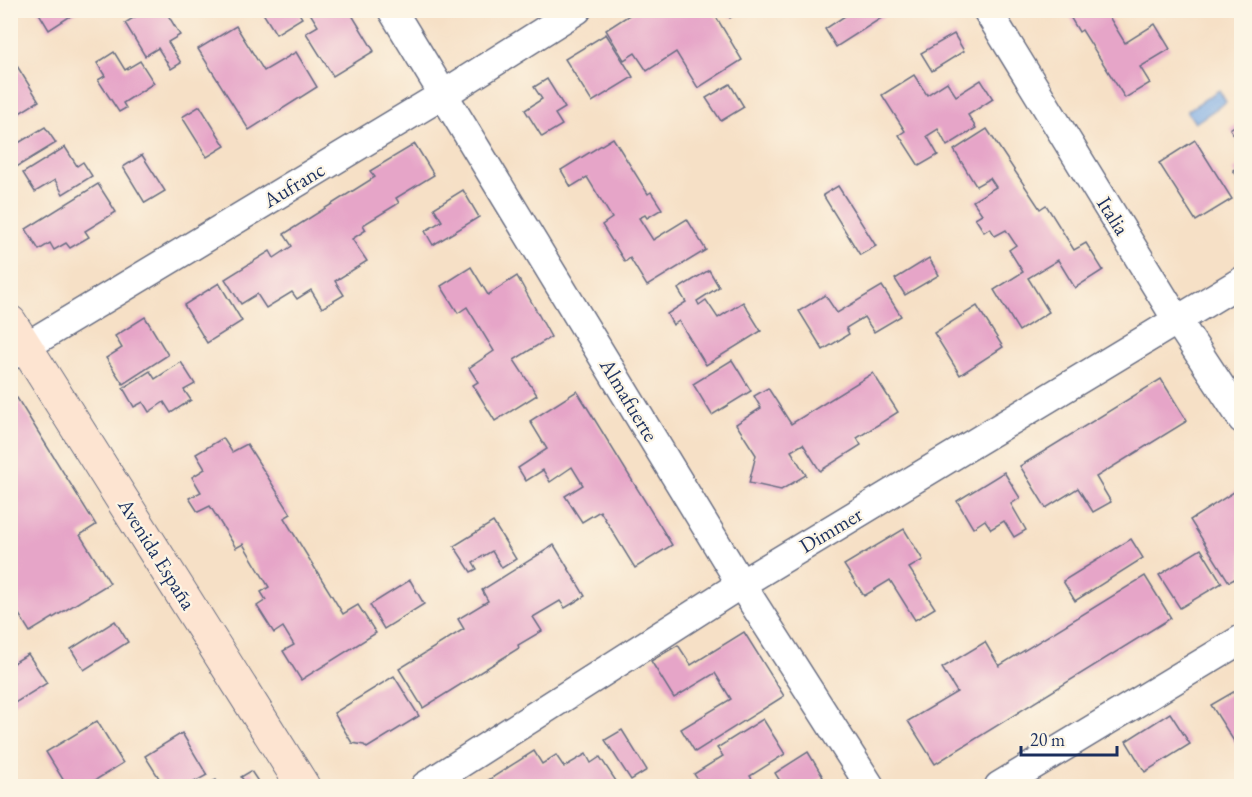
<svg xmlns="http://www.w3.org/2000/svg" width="1252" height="797" font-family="'EB Garamond',serif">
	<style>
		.water { fill: #7aabe5; stroke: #4a6da2; stroke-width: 1.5 }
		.building { fill: #e6a5c8 }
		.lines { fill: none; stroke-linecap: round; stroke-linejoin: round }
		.street-casing { stroke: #686d82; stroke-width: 31 }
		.secondary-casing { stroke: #686d82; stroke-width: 35 }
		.street { stroke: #fff; stroke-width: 28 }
		.secondary { stroke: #fde4d1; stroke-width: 33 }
		.labels { text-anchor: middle; stroke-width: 4.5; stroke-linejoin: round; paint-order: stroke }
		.street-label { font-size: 21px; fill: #1b2f5e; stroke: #fcf5e5 }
	</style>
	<rect width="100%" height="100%" fill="#fcf5e5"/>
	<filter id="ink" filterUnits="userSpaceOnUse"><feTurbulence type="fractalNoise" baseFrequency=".0167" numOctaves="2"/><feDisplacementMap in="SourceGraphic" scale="12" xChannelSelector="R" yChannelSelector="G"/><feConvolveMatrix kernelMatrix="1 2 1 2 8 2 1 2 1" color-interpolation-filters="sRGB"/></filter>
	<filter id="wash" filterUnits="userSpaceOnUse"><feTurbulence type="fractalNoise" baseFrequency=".008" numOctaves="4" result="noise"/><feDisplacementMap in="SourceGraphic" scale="24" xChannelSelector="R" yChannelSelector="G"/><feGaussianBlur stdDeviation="1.35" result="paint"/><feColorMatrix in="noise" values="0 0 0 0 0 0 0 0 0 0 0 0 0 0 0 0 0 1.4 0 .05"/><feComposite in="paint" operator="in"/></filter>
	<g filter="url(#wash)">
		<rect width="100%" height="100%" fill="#f6e0c6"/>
		<!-- water -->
		<polygon class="water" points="1219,90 1226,102 1195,123 1187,111"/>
		<g id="blocks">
			<!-- building -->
			<g class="building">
				<polygon points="37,10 80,10 49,30"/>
				<polygon points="146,10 165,10 180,35 168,42 181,63 171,69 158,48 145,56 125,23"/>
				<polygon points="261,10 297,10 302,18 276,34"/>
				<polygon points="308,10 349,10 374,51 333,76 306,33 318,26"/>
				<polygon points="637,10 712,10 742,60 698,88 676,52 647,71 635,53 624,60 606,30"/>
				<polygon points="725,10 742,10 730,18"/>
				<polygon points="854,10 894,10 836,47 825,29"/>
				<polygon points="1066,10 1105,10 1125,43 1155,24 1170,49 1140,67 1150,83 1125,98 1082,30 1079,32"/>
				<polygon points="236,26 264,71 296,52 317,87 249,130 198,49"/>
				<polygon points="606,34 633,77 592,102 565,59"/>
				<polygon points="954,34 964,51 932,71 921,53"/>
				<polygon points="114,52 125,70 140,61 154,83 123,103 126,108 119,112 98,80 105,76 97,63"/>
				<polygon points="17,66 39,101 10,119 10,70"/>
				<polygon points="914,75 927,95 947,82 956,96 981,80 993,99 968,115 976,128 947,146 938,129 927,136 938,155 919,166 899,135 905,131 882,95"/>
				<polygon points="547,79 565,108 555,114 562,125 542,137 525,110 542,99 534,87"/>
				<polygon points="730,84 744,107 721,121 706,98"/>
				<polygon points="200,106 225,146 207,157 182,117"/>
				<polygon points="1239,123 1242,128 1242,147 1230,129"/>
				<polygon points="45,127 56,143 10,171 10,148"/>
				<polygon points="987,129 1040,209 1046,205 1074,250 1086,243 1103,270 1075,288 1058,260 1028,278 1049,312 1019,331 994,290 1023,272 1009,250 1016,245 1006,230 995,236 990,228 984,232 975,218 982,214 973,201 996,187 990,178 976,186 954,150"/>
				<polygon points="613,138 648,194 651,192 662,209 647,218 645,215 639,218 653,240 687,219 706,250 647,286 630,258 625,262 602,225 612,218 587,177 571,187 561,170"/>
				<polygon points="1195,140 1232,199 1196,221 1159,163"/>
				<polygon points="415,144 434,175 396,198 399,203 363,225 366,230 352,239 367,261 335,281 344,295 322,308 311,290 297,299 292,292 266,308 257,294 241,304 225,279 270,251 274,258 292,246 284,234 375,177 370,171"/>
				<polygon points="65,147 77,166 83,162 92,176 63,194 55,180 35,192 23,173"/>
				<polygon points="142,155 165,191 145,203 123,167"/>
				<polygon points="1242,165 1242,183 1233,170"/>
				<polygon points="98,184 116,212 85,231 89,237 70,248 66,243 54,250 50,243 39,250 26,229"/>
				<polygon points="838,186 876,246 860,255 823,195"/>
				<polygon points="463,190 479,217 433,245 425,231 442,221 434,208"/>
				<polygon points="929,258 939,275 905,295 895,279"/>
				<polygon points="471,267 488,295 517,276 551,337 514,360 537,395 495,421 473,385 478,382 469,368 494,351 467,307 458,313 441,286"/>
				<polygon points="709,270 719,287 697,301 699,305 706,300 718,318 743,302 761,331 706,365 679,321 673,325 667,314 686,302 678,289"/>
				<polygon points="219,283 242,321 207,343 184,305"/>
				<polygon points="882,286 901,316 874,332 864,317 846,328 849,334 823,350 799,311 825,295 837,313"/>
				<polygon points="977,306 1003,347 960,375 934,333"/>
				<polygon points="145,317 168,355 123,384 106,358 122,348 115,336"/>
				<polygon points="732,360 751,391 712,415 693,384"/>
				<polygon points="181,362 195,384 184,390 191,400 171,413 164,402 149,412 143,402 134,407 123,388 150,371 155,379"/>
				<polygon points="873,373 898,412 857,438 861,445 820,471 803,444 791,451 806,475 781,490 749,483 756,455 736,424 761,408 754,396 768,388 791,424"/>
				<polygon points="1161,379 1187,421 1096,477 1111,502 1093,512 1078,488 1046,508 1020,466"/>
				<polygon points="577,391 672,545 635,568 600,511 582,522 565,496 583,485 572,467 550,482 543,470 526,481 518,468 547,449 530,421"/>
				<polygon points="17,398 96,525 80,535 110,583 30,632 10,600 10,403"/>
				<polygon points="223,438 232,452 247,444 291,514 284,518 343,614 358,605 376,633 301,680 283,651 294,645 283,627 274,633 257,606 266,600 261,592 269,587 243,544 236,548 210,506 198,512 189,498 201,492 192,477 205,469 196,454"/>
				<polygon points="1004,472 1020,498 1011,504 1026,530 1014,537 1004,521 991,529 985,520 973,528 957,501"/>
				<polygon points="1237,490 1242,497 1242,575 1229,582 1190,520"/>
				<polygon points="493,522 516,559 502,568 492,551 473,562 477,569 471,572 454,546"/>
				<polygon points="904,529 923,560 909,568 935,608 915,620 890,580 864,596 844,565"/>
				<polygon points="1131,539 1143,558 1075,601 1063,581"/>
				<polygon points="554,545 585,596 565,608 560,601 533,617 542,631 518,645 519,648 423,708 399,669 464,629 458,619 488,601 482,590"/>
				<polygon points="1201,549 1222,583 1180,608 1159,575"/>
				<polygon points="1145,576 1171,618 935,764 908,721 957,692 942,668 985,642 999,666"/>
				<polygon points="410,580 424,604 384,629 370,605"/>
				<polygon points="115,621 128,642 84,670 71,649"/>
				<polygon points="744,632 784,696 695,752 681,729 731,699 715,673 674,698 651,661 678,645 691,665"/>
				<polygon points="28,654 47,683 10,706 10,665"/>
				<polygon points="394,676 419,716 367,748 364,745 352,743 334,713"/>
				<polygon points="1242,687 1242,743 1237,746 1211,705"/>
				<polygon points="1170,713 1190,744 1145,772 1126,741"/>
				<polygon points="763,719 785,754 750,776 756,786 702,786 694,774 723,756 717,748"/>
				<polygon points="97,721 123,763 86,786 67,786 46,752"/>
				<polygon points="622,730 647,770 631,780 605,740"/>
				<polygon points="182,733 207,775 187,786 164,786 145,756"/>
				<polygon points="534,751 542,764 556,755 564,767 586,754 591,763 600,757 618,784 483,786 482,784"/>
				<polygon points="808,752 823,777 808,786 783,786 775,773"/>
				<polygon points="251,771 261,786 248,786 241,777"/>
				<polygon points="216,780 220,786 204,786"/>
			</g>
		</g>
	</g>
	<g filter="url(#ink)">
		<use href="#blocks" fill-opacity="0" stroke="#686d82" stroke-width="1.5"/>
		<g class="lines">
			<defs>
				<g id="street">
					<polyline points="392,10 741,584 870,786"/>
					<polyline points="987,10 1177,320 1242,419"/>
					<polyline points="10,356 444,94 577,10"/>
					<polyline points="425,786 741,584 1242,281"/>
					<polyline points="999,786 1242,639"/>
				</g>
				<polyline id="secondary" points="10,322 303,786"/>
			</defs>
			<!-- street casing -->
			<use href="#street" class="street-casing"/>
			<!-- secondary casing -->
			<use href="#secondary" class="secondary-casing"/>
			<!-- street -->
			<use href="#street" class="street"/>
			<!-- secondary -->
			<use href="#secondary" class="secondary"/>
		</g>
	</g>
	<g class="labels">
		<!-- street labels -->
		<g class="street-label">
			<text transform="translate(294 185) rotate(-31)" y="7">Aufranc</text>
			<text transform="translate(1113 216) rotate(58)" y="7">Italia</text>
			<text transform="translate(629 400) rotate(59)" y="7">Almafuerte</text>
			<text transform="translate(831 530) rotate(-31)" y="7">Dimmer</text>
			<text transform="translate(157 554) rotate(58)" y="7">Avenida España</text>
		</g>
	</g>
	<!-- margin -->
	<rect width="1252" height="797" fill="none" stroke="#fcf5e5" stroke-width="36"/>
	<!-- scale -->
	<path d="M1021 746v9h96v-9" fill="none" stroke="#1b2f5e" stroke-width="3"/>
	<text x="1030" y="746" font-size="18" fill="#1b2f5e" stroke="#fcf5e5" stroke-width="4.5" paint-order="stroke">20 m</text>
</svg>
